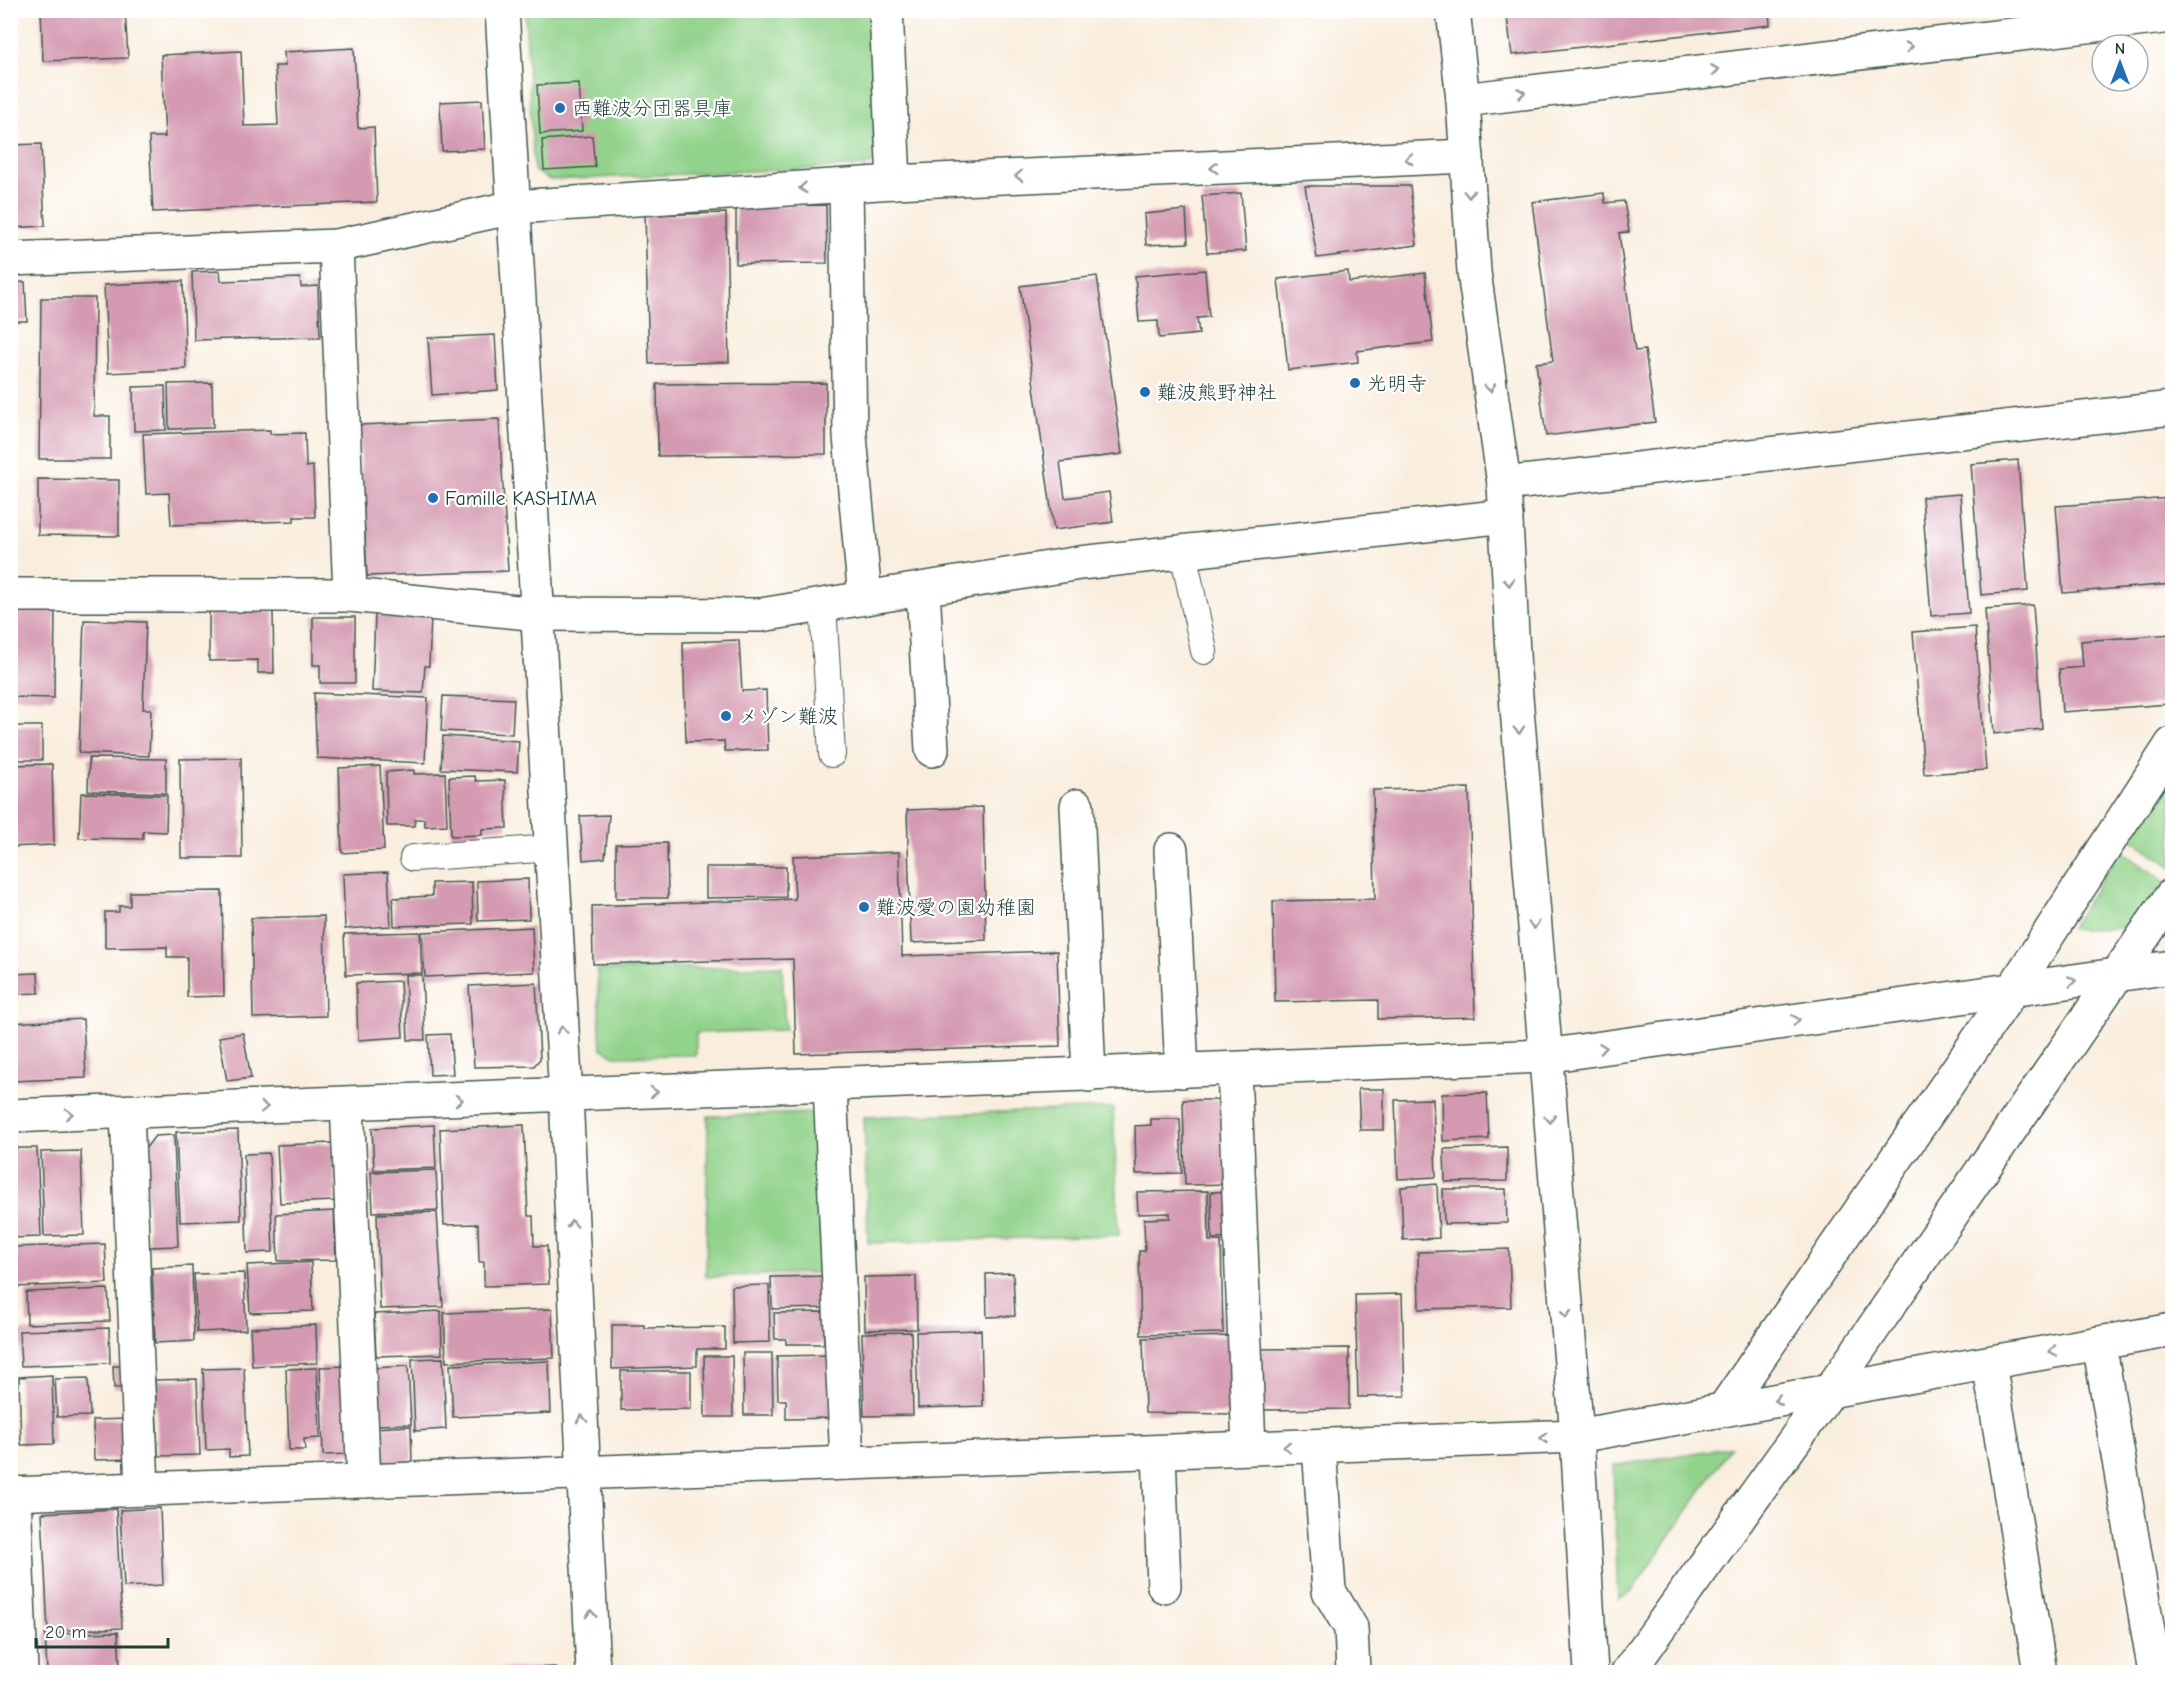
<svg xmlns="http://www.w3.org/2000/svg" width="2183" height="1683" font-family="'Comic Neue','Klee One',sans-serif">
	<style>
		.green { fill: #92d38b; stroke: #588860; stroke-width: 1.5 }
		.building { fill: #d49ab1 }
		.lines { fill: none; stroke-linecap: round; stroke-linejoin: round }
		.service-casing { stroke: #40584e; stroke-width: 28 }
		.minor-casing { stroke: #40584e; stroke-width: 36 }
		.tertiary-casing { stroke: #40584e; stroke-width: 36 }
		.service { stroke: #fff; stroke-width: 26 }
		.minor { stroke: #fff; stroke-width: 33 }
		.tertiary { stroke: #fff; stroke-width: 33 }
		.oneway { stroke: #8f9e9a }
		.poi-dot { fill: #1f6fb2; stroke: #fff; stroke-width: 2 }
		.labels { text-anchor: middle; stroke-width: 4.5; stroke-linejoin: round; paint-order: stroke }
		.poi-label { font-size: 20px; fill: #1f3d34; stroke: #fff; text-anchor: start }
	</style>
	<rect width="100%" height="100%" fill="#fff"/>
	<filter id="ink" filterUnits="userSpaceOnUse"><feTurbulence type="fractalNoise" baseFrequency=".0167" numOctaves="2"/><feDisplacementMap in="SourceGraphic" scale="12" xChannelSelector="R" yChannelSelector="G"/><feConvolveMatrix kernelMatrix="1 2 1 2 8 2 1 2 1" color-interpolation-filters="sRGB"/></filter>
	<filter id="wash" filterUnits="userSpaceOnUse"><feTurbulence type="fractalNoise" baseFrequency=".008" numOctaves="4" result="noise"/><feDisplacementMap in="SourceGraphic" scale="24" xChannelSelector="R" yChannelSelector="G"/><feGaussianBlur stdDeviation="1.35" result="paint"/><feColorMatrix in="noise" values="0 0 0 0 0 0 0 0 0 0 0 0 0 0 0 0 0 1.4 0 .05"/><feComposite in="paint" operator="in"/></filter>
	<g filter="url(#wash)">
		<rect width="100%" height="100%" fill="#f9eede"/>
		<!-- green -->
		<g class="green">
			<polygon points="525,11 876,11 882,153 869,166 550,180 534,171"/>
			<polygon points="2172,766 2172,867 2128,836"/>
			<polygon points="2120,850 2165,882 2136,928 2070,929"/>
			<polygon points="782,966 785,1030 696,1033 696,1055 615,1056 601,1048 597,970"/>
			<polygon points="1113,1108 1119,1235 868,1243 864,1117"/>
			<polygon points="818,1113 829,1272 706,1277 708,1116"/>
			<polygon points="1731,1447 1632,1591 1618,1600 1613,1466"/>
		</g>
		<g id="blocks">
			<!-- building -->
			<g class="building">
				<polygon points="41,10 125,10 128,58 43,61"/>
				<polygon points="1506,10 1769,10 1770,25 1512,55"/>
				<polygon points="354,48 358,128 374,127 377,202 153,212 149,137 165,137 161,55 241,51 244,126 278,125 275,66 285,66 284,52"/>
				<polygon points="579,83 582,131 540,134 537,85"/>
				<polygon points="482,100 485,149 442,151 440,102"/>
				<polygon points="592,136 595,167 544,170 542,140"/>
				<polygon points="41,144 45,226 10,228 10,145"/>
				<polygon points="1305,186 1410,186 1417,245 1317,258"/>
				<polygon points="1241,193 1246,251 1207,253 1202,196"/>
				<polygon points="1604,193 1605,203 1624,201 1629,232 1619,233 1635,351 1645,350 1655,422 1546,436 1536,363 1553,361 1532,202"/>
				<polygon points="826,205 827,263 736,264 736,206"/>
				<polygon points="1186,210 1188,243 1146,245 1144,214"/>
				<polygon points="726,213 729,362 649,364 645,215"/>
				<polygon points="1205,270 1209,317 1197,318 1199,334 1159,338 1158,321 1139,322 1135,276"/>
				<polygon points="220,271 221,281 300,278 301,287 318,286 320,337 194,340 192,272"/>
				<polygon points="1348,271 1349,282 1425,273 1433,342 1357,351 1358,362 1288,370 1278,279"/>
				<polygon points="1097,276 1122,454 1060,462 1065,498 1109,492 1113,522 1054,530 1020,286"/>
				<polygon points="183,281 186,369 108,373 104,285"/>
				<polygon points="25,282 27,321 10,321 10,283"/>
				<polygon points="41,298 95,298 94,416 110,416 110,459 39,459"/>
				<polygon points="495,335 498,390 432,395 428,338"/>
				<polygon points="212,383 213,428 169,429 168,384"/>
				<polygon points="826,383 826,454 658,456 657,384"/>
				<polygon points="165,386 166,430 134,431 133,387"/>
				<polygon points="499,419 508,571 367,576 359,425"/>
				<polygon points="270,430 270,434 305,433 306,467 313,466 315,517 294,517 294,521 171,525 169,493 146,494 143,434"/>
				<polygon points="2018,460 2028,591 1981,595 1971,464"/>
				<polygon points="38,479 119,480 119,536 38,535"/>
				<polygon points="1960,494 1969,613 1931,616 1922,497"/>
				<polygon points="2172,498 2172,584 2063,593 2056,506"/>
				<polygon points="2033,605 2042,729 1994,734 1985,609"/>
				<polygon points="259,608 259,612 273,612 274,673 258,673 258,660 209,661 209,609"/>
				<polygon points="10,609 55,610 54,698 10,697"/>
				<polygon points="375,615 431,616 429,666 425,666 423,693 372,691"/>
				<polygon points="313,617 355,617 355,683 320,683 320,665 313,665"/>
				<polygon points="84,620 146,622 143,709 151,709 149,756 79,753"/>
				<polygon points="1975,627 1986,770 1924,774 1913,632"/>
				<polygon points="2172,634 2172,678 2167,678 2169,704 2062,712 2059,669 2083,667 2081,641"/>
				<polygon points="739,640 742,691 766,690 768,750 725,751 724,741 686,742 683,642"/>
				<polygon points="314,693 428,698 425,763 317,758"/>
				<polygon points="443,696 514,699 512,734 441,731"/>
				<polygon points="10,712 15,712 15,726 42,726 42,760 10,760"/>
				<polygon points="443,736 519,741 517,772 441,769"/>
				<polygon points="89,758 166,759 166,793 88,791"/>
				<polygon points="241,758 242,858 181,858 180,759"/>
				<polygon points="52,764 54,845 10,847 10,765"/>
				<polygon points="380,766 384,850 342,853 339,768"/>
				<polygon points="414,770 414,774 445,773 447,825 425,826 424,819 415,819 415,826 387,826 386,772"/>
				<polygon points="475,776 476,781 505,780 507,828 482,829 482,835 451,836 449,777"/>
				<polygon points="1469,788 1475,1017 1378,1019 1378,1000 1275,1002 1273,901 1375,899 1373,790"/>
				<polygon points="81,793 167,795 166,832 143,831 143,839 79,838"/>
				<polygon points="983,807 986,940 911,943 907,810"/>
				<polygon points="609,815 605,858 583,860 580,816"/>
				<polygon points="667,843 668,898 616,898 616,844"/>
				<polygon points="899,852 902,956 1057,951 1060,1046 796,1054 793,959 593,964 592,906 795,899 793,856"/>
				<polygon points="706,867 786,867 786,897 706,898"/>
				<polygon points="388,872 391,926 345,929 343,874"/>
				<polygon points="528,879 529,919 478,921 477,881"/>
				<polygon points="472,882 473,924 394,926 393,898 432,896 432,883"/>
				<polygon points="222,891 224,996 187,997 187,957 167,957 167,947 105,948 105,912 119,912 119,906 130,906 130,892"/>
				<polygon points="324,916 326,1016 253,1018 251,918"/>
				<polygon points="532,927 534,972 425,977 422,932"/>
				<polygon points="420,932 422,973 346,975 344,934"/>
				<polygon points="38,973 39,993 10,994 10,974"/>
				<polygon points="405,975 422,975 425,1040 408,1040"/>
				<polygon points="400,981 403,1037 358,1040 356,983"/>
				<polygon points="536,983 540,1059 534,1066 474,1067 469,986"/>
				<polygon points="83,1019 86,1078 12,1081 10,1023"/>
				<polygon points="243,1033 251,1078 227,1081 219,1037"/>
				<polygon points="450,1034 453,1074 430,1075 428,1035"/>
				<polygon points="1358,1089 1384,1089 1384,1130 1360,1130"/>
				<polygon points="1487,1093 1489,1139 1443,1141 1442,1094"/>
				<polygon points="1433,1099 1436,1177 1398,1179 1395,1100"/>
				<polygon points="1183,1100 1229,1100 1231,1184 1185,1185"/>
				<polygon points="1151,1119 1180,1119 1182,1173 1136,1174 1135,1126 1151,1125"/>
				<polygon points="434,1125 436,1168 374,1170 372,1128"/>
				<polygon points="524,1125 528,1216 533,1216 534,1246 547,1246 549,1284 484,1286 484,1262 479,1262 478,1224 444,1225 440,1129"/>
				<polygon points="238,1130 241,1220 180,1222 176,1132"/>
				<polygon points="174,1135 178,1246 149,1247 145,1149 155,1136"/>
				<polygon points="333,1143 336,1201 280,1203 277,1145"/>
				<polygon points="1507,1147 1507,1181 1445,1182 1444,1149"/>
				<polygon points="10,1148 37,1148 41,1237 10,1238"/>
				<polygon points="81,1151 84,1235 44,1236 41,1152"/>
				<polygon points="269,1153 273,1252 247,1253 244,1154"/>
				<polygon points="436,1170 438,1210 373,1212 371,1172"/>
				<polygon points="1437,1184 1439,1238 1403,1240 1401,1187"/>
				<polygon points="1443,1189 1506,1189 1507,1223 1444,1224"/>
				<polygon points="1208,1191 1209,1241 1221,1241 1223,1333 1141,1335 1139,1251 1145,1251 1144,1219 1170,1218 1170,1213 1138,1214 1137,1192"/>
				<polygon points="1235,1191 1236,1238 1212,1239 1211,1192"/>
				<polygon points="334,1211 336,1260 278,1261 276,1214"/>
				<polygon points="437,1212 443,1307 380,1309 377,1214"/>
				<polygon points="105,1244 107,1283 15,1287 14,1247"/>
				<polygon points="1509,1249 1511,1307 1419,1309 1418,1252"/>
				<polygon points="311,1262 313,1311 250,1313 247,1265"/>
				<polygon points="192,1266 194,1341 155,1343 152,1268"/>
				<polygon points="244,1273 246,1330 197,1332 194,1274"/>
				<polygon points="1013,1273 1015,1316 987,1317 986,1274"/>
				<polygon points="831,1276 831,1308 772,1309 771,1277"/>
				<polygon points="916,1276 917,1329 865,1330 864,1277"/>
				<polygon points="769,1285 770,1342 733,1343 732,1286"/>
				<polygon points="108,1289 110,1321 27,1324 26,1292"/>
				<polygon points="1402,1294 1405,1396 1358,1397 1355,1295"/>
				<polygon points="552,1309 554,1358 446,1362 444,1313"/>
				<polygon points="441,1311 442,1354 376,1356 374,1314"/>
				<polygon points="824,1312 824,1344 786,1344 786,1339 775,1339 774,1313"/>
				<polygon points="316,1325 317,1363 252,1366 250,1328"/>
				<polygon points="612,1325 644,1325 644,1328 725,1327 725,1349 697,1349 697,1366 612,1369"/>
				<polygon points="109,1328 110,1363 21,1366 19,1331"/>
				<polygon points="981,1330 983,1406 918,1408 916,1332"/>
				<polygon points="911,1332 913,1415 864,1416 862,1333"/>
				<polygon points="1237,1336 1239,1414 1145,1413 1143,1338"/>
				<polygon points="1349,1348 1349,1409 1259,1410 1259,1349"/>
				<polygon points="743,1353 772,1353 773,1415 744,1415"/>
				<polygon points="831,1355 832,1418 786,1419 786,1400 778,1400 777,1356"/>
				<polygon points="704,1356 732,1356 733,1417 705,1417"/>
				<polygon points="443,1358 446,1429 415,1431 412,1359"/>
				<polygon points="549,1361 551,1413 453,1417 450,1365"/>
				<polygon points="113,1366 129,1366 130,1387 114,1388"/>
				<polygon points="350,1366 353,1454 323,1455 320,1367"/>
				<polygon points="408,1366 411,1424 376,1425 373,1368"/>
				<polygon points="244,1368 248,1456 229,1457 229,1449 206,1450 203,1369"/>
				<polygon points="317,1368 320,1438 304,1439 305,1450 289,1450 286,1369"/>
				<polygon points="621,1371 691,1371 691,1409 621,1410"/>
				<polygon points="52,1375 54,1444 21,1445 19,1377"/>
				<polygon points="88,1378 90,1416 57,1417 55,1379"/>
				<polygon points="197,1379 200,1455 158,1456 155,1380"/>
				<polygon points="129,1419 131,1459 94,1460 93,1420"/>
				<polygon points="411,1426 412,1463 377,1464 375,1428"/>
				<polygon points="160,1508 163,1585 124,1587 120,1510"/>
				<polygon points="116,1509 122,1628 48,1631 42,1513"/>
				<polygon points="118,1632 120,1666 47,1670 45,1634"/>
				<polygon points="556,1667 556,1672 461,1672 461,1670"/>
			</g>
		</g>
	</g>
	<g filter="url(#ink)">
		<use href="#blocks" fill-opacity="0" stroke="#40584e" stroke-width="1.5"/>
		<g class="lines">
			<defs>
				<g id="service">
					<polyline points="1183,552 1204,651"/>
					<polyline points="823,605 832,754"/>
					<polyline points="413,858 552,848"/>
				</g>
				<g id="minor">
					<polyline points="502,10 566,1096 593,1672"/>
					<polyline points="886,10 894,182"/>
					<polyline points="1453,10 1463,100 1474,272 1504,484 1514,672 1577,1436 1591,1672"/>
					<polyline points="1463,100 2172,16"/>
					<polyline points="846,186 850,436 865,598"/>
					<polyline points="336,246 350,595"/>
					<polyline points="10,259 336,246 514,207 894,182 1467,156"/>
					<polyline points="923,589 932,750"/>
					<polyline points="10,595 350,595 538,614 761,615 1080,563 1506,516"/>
					<polyline points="1077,806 1089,1075"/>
					<polyline points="1171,850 1182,1071"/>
					<polyline points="1234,1069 1249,1448"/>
					<polyline points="830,1085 847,1463"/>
					<polyline points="347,1104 364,1481"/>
					<polyline points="127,1112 142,1489"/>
					<polyline points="10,1116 1545,1056 2172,967"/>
					<polyline points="2099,1343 2155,1672"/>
					<polyline points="1989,1363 2040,1672"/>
					<polyline points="1723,1410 2013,989 2172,744"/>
					<polyline points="1319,1446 1329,1591 1351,1628 1353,1672"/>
					<polyline points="1159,1452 1164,1586"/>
					<polyline points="14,1493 21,1672"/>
					<polyline points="10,1494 1577,1436 2172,1330"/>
					<polyline points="1628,1672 1830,1391 2172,895"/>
				</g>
				<polyline id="tertiary" points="1504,484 2172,408"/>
			</defs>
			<!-- service casing -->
			<use href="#service" class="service-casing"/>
			<!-- minor casing -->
			<use href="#minor" class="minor-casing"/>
			<!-- tertiary casing -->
			<use href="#tertiary" class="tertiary-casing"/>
			<!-- service -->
			<use href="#service" class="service"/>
			<!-- minor -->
			<use href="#minor" class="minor"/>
			<!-- tertiary -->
			<use href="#tertiary" class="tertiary"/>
		</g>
		<!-- one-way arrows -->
		<defs><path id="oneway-chevron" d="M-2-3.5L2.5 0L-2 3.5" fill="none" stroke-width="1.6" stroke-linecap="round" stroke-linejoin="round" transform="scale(1.5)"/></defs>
		<g class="oneway">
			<use href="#oneway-chevron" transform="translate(1909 47) rotate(-7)"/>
			<use href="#oneway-chevron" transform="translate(1715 70) rotate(-7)"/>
			<use href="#oneway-chevron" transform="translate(1521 93) rotate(-7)"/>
			<use href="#oneway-chevron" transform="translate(1409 159) rotate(177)"/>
			<use href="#oneway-chevron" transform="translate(1214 168) rotate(177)"/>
			<use href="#oneway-chevron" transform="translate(1019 176) rotate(177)"/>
			<use href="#oneway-chevron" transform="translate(803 188) rotate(176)"/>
			<use href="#oneway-chevron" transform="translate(1469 194) rotate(87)"/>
			<use href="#oneway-chevron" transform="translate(1490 388) rotate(82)"/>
			<use href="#oneway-chevron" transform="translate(1509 582) rotate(87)"/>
			<use href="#oneway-chevron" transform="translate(1519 730) rotate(85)"/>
			<use href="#oneway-chevron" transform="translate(1534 925) rotate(85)"/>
			<use href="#oneway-chevron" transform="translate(2072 981) rotate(-8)"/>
			<use href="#oneway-chevron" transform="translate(1796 1020) rotate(-8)"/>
			<use href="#oneway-chevron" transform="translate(562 1030) rotate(-93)"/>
			<use href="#oneway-chevron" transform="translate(1603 1048) rotate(-8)"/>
			<use href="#oneway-chevron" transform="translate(654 1092) rotate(-2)"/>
			<use href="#oneway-chevron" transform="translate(459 1100) rotate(-2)"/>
			<use href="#oneway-chevron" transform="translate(264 1107) rotate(-2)"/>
			<use href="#oneway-chevron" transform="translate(69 1114) rotate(-2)"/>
			<use href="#oneway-chevron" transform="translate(1550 1119) rotate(85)"/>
			<use href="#oneway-chevron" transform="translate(572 1224) rotate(-93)"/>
			<use href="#oneway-chevron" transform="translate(1566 1314) rotate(85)"/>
			<use href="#oneway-chevron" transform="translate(2053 1351) rotate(170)"/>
			<use href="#oneway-chevron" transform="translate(1778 1400) rotate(170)"/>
			<use href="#oneway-chevron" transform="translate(582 1419) rotate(-93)"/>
			<use href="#oneway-chevron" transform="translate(1544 1438) rotate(178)"/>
			<use href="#oneway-chevron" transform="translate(1287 1447) rotate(178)"/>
			<use href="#oneway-chevron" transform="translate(591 1614) rotate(-92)"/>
		</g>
	</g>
	<!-- markers -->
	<g class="poi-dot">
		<circle cx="560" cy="108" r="6"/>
		<circle cx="1355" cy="383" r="6"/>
		<circle cx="1145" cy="392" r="6"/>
		<circle cx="433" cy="498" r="6"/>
		<circle cx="726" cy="716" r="6"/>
		<circle cx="864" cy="907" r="6"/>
	</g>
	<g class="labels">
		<!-- poi labels -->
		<g class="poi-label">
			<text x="572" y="115">西難波分団器具庫</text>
			<text x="1367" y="390">光明寺</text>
			<text x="1157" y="399">難波熊野神社</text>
			<text x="445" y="505">Famille KASHIMA</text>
			<text x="738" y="723">メゾン難波</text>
			<text x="876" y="914">難波愛の園幼稚園</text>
		</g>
	</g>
	<!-- margin -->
	<rect width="2183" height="1683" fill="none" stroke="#fff" stroke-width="36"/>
	<!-- north arrow -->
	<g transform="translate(2120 63)"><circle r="28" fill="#ffffff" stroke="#a5b1ae" stroke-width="1.5"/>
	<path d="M0-4.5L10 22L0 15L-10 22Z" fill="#1f6fb2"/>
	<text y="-9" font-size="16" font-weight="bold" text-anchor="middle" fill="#1f3d34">N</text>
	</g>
	<!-- scale -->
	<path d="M36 1638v9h132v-9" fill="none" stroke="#1f3d34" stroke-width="3"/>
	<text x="45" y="1638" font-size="18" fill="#1f3d34" stroke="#ffffff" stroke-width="4.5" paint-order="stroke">20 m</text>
</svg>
